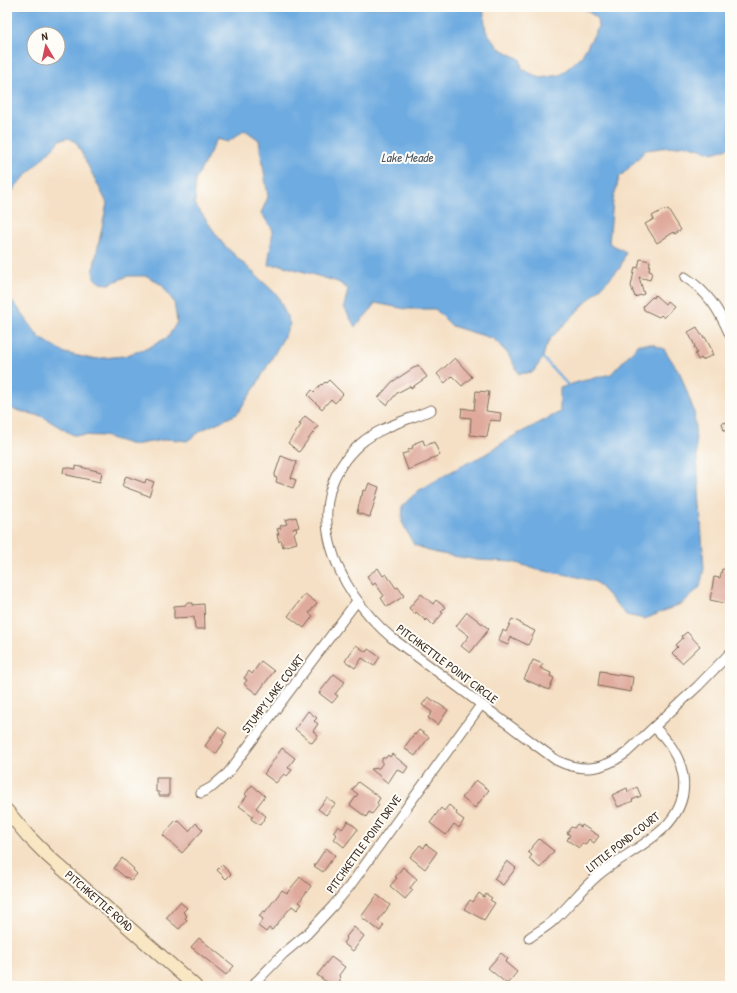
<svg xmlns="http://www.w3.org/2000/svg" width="737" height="993" font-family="'Patrick Hand',sans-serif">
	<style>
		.water { fill: #6eabe0; stroke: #546a7f; fill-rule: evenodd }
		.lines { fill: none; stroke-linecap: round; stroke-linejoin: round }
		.stream { stroke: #6eabe0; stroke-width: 2.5 }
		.building { fill: #dfaa9c }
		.minor-casing { stroke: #7c6a58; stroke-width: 11 }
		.secondary-casing { stroke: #7c6a58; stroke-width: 15 }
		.minor { stroke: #fff; stroke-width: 9 }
		.secondary { stroke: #f9e7c3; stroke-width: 13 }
		.labels { text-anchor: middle; stroke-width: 4; stroke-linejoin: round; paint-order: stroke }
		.street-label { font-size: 12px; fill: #3b2a1e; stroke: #fdfcf7 }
		.water-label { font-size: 13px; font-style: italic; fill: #4d5762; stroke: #fdfcf7 }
	</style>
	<rect width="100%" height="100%" fill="#fdfcf7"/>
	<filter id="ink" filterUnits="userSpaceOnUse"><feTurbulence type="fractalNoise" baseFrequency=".025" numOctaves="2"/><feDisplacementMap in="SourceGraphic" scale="8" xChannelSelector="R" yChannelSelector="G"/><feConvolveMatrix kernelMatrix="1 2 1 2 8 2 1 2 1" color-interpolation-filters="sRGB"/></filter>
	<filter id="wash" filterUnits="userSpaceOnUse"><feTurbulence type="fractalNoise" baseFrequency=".012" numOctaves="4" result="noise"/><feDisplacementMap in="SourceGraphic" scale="16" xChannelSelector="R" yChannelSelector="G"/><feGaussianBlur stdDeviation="0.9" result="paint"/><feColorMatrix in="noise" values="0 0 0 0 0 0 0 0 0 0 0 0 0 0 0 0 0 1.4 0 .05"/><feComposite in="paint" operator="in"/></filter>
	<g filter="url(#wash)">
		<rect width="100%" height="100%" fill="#f5e0c5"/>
		<!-- water -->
		<g class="water">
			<path d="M 7,7 L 483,7 L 486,31 L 499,48 L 520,59 L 522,69 L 540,78 L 560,75 L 581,57 L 598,28 L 597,18 L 582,7 L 730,7 L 730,147 L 714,153 L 687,145 L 646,150 L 619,178 L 613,201 L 609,243 L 626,252 L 620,268 L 550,339 L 545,349 L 543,358 L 533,372 L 519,374 L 508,354 L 494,339 L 452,326 L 435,309 L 406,309 L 375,303 L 369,312 L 355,327 L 344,307 L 348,289 L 338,282 L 281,265 L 268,265 L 273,230 L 261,213 L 268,197 L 259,140 L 245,130 L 228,142 L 217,139 L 195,181 L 195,204 L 223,244 L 278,296 L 290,324 L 285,335 L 256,386 L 237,414 L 204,429 L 187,441 L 169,439 L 133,445 L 103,436 L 73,435 L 41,416 L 7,408 L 7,296 L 18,308 L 39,337 L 65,353 L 92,359 L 124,356 L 148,348 L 168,337 L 177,322 L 174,302 L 162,285 L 147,276 L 128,276 L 109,284 L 100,283 L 94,278 L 93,271 L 107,203 L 76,142 L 69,138 L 60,140 L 16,186 L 7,200 ZM 34,34 L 58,34 L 58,58 L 34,58 Z"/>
			<polygon points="639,344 652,344 664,349 680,373 694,411 704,569 700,587 683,603 645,619 626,615 596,582 574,576 538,570 513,562 477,560 436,553 414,545 402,522 403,505 418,491 461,466 484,455 512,437 560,412 560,388 578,382 611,374"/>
		</g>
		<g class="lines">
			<!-- stream -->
			<polyline class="stream" points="543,358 568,385"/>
		</g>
		<g id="blocks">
			<!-- building -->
			<g class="building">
				<polygon points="668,209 681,230 675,234 674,232 657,243 645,224 654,219 652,216 663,210 664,211"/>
				<polygon points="640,259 650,261 649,271 652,272 650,280 639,277 644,294 635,297 631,286 635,267 638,268"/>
				<polygon points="655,295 665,304 667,301 674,307 664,318 661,315 659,317 644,310 643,306 652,297 653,298"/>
				<polygon points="697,327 701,335 703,335 704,338 705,337 712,350 711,351 713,355 702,360 701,358 698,360 695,354 697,353 694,347 695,346 688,332"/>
				<polygon points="455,358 472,377 462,386 452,376 445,383 437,374"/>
				<polygon points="418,365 427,377 411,388 410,386 397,393 387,405 378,398 392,382"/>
				<polygon points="329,380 343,394 335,403 331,399 322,409 308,395 312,390 314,392 321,384 322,385 325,382 326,383"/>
				<polygon points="476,391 489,392 486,411 501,413 500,421 490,420 487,437 470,435 471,418 461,417 462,408 474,410"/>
				<polygon points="305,416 318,426 299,452 288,443 301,425 299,424"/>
				<polygon points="730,422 730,430 724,431 722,423"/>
				<polygon points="423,440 425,446 434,442 440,455 430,459 430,461 408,470 402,454 409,452 408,450 413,448 412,446 416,444 415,443"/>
				<polygon points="281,456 297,462 291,478 296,480 293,488 276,482 277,478 274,477"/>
				<polygon points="76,466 102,472 100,482 67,475 67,474 63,473 64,467 76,469"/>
				<polygon points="126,476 145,483 146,479 154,482 149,496 122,486"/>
				<polygon points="369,483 379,487 370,517 357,513 361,496 362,496 363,490 366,491"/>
				<polygon points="296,517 299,527 293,529 296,528 297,530 294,533 297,543 283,547 281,540 279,542 277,534 279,534 277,529 281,528 280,526 287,524 285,520"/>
				<polygon points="378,568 383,576 386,574 396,588 398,587 404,596 387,607 381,598 384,596 375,583 373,585 367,576"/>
				<polygon points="722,569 730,570 729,604 710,600 714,577 720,578"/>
				<polygon points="305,594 317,603 309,613 313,616 304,628 288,616"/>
				<polygon points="421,594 433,604 436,600 445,607 441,612 443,613 433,625 427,619 426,621 416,612 415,614 409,608"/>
				<polygon points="186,603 193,603 193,605 204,604 205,629 195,629 194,617 174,618 174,606 186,605"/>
				<polygon points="467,612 489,629 470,653 461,646 469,636 456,626"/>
				<polygon points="512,619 521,623 520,624 535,631 528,645 511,637 508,645 498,641 503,630 506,632"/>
				<polygon points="687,632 700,646 682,663 672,653 678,647 676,645 683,638 682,636"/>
				<polygon points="356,645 366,652 368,649 380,657 374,666 362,658 355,668 345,661"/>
				<polygon points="533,660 543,664 540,668 551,673 550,676 554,678 549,690 524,679"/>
				<polygon points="261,661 274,671 257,694 244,684 247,680 244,678 249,671 252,674"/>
				<polygon points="600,671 607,672 607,673 633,677 631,692 598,686"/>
				<polygon points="334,674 345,682 335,694 338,696 332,703 319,693"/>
				<polygon points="428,697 448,710 438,725 428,718 432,712 422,705"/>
				<polygon points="308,711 317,718 314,721 318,724 313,731 318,735 312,743 295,729"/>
				<polygon points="218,727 227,733 222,741 224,742 216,754 205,746"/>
				<polygon points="419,730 429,737 415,756 404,748 414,734 415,735"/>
				<polygon points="282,748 295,758 288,768 292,770 287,776 284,774 276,783 264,774"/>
				<polygon points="392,754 408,767 404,773 397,769 388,783 371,769 379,768 382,764 382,758 386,758 388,755 390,757"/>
				<polygon points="156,778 169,778 169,796 159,796 159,792 156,792"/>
				<polygon points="476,780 489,790 475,808 462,798"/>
				<polygon points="358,782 380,798 377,803 379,805 372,814 369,812 366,817 350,805 358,794 352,790"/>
				<polygon points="252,785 265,796 256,808 266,816 260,825 251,819 253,816 239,806 247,796 245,794"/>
				<polygon points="637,787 641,796 632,800 633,801 618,807 612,795 627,788 628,792"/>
				<polygon points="327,798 335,804 326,815 318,809"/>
				<polygon points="449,805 457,812 456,814 464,820 459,828 454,824 446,835 430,823 441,808 444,811"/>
				<polygon points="176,820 178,822 179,821 189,831 196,823 203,830 182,853 163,835"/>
				<polygon points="348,821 358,829 344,847 334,839 337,835 333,832 338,826 342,829"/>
				<polygon points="577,824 581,827 582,825 599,836 594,843 589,839 585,845 582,843 579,848 567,840 570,835 567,833 571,827 574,828"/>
				<polygon points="539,839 554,851 540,868 529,859 532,855 528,852"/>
				<polygon points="426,844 437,852 425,869 410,857 420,845 424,848"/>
				<polygon points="326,848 335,855 323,872 314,866"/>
				<polygon points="122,858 134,869 133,870 137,874 131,881 127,877 126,878 114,868"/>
				<polygon points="507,861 516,868 503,885 494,879"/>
				<polygon points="222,865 231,874 226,879 217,870"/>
				<polygon points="403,867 417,879 410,888 413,890 405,899 390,886 397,878 395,877"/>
				<polygon points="300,877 311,886 299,902 302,904 297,910 292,906 272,930 269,928 266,932 258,926 263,919 259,916 263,911 265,912 282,890 287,893"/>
				<polygon points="479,893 484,897 486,894 492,898 490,900 495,903 484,920 464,909 470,900 473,902"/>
				<polygon points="377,895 390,905 378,921 384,925 380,931 361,917"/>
				<polygon points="180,902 187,908 183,912 187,916 185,918 187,920 179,929 166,918"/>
				<polygon points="354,927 364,936 353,951 343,943 347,938 346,937"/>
				<polygon points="199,938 234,966 226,975 191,947"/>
				<polygon points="501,953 508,959 505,962 517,972 507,984 488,968"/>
				<polygon points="331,957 345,967 339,975 341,986 332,986 317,975"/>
			</g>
		</g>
	</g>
	<g filter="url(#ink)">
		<use href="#blocks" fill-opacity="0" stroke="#7c6a58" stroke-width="1"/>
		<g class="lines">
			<defs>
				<g id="minor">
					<path d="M 685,277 C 708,292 719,310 730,335"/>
					<path d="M 431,410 C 408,420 379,427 360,444 C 295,502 336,591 392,638 L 556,760 C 582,773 603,770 626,753 L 698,686 L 730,653"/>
					<polyline points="201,793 212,787 228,773 357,601"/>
					<path d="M 529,938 C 537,932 547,927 554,920 C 569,906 581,890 597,876 C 617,859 644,847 664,828 C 697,795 685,755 654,727"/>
					<polyline points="252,986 283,954 307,934 333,906 349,887 481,705"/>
				</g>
				<polyline id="secondary" points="7,811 28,836 49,857 195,986"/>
			</defs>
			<!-- minor casing -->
			<use href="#minor" class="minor-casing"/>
			<!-- secondary casing -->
			<use href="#secondary" class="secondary-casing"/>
			<!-- minor -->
			<use href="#minor" class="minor"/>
			<!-- secondary -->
			<use href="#secondary" class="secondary"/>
		</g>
	</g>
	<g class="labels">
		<!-- street labels -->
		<g class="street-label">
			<text transform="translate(447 664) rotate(37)" y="4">PITCHKETTLE POINT CIRCLE</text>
			<text transform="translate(273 694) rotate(-53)" y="4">STUMPY LAKE COURT</text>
			<text transform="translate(623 842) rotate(-38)" y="4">LITTLE POND COURT</text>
			<text transform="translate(364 844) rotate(-54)" y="4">PITCHKETTLE POINT DRIVE</text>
			<text transform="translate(99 901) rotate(41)" y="4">PITCHKETTLE ROAD</text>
		</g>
		<!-- water labels -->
		<g class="water-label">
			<text x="407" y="162">Lake Meade</text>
		</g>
	</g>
	<!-- margin -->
	<rect width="737" height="993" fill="none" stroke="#fdfcf7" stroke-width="24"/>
	<!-- north arrow -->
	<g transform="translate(46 46) rotate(351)"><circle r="19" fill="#fdfcf7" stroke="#afa8a0"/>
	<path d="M0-3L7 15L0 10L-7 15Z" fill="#d1495b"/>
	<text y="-6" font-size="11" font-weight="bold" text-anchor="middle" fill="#3b2a1e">N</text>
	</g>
</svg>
